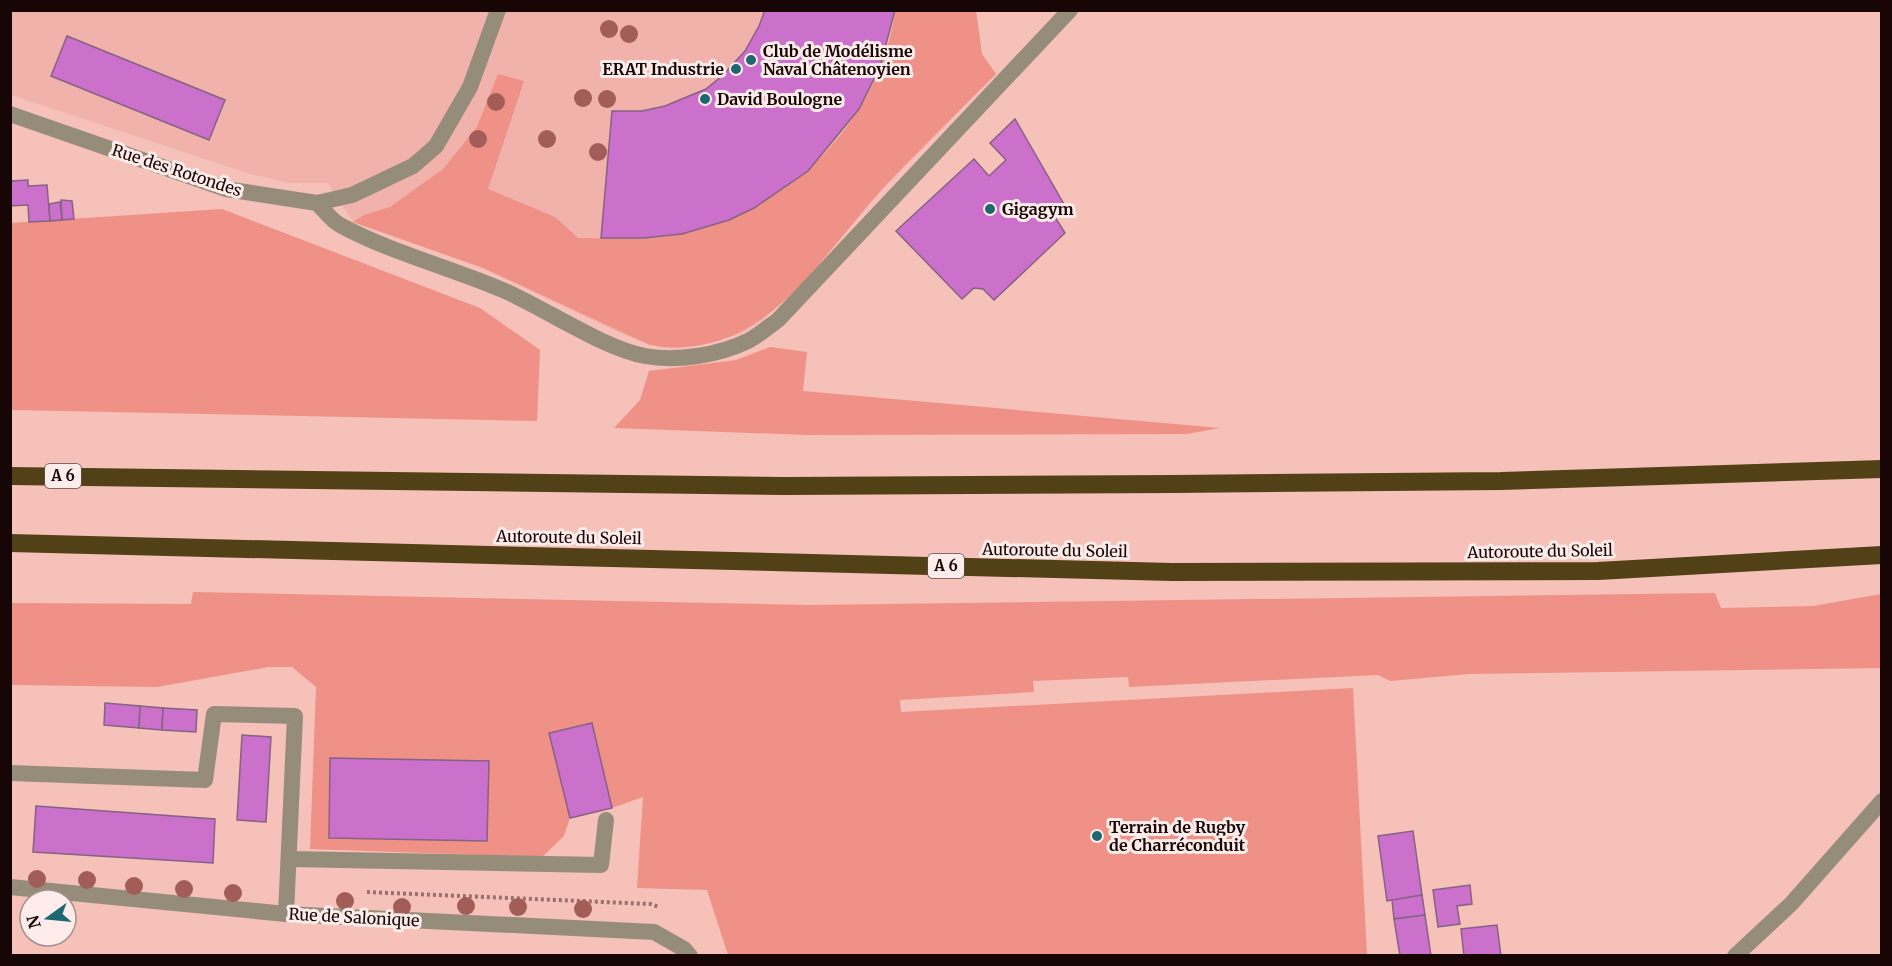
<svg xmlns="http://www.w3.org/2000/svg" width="1892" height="966" font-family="Merriweather,serif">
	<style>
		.built { fill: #f0b2ab }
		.green { fill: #ef9186 }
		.building { fill: #cb70cb; stroke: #846383; stroke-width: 1.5 }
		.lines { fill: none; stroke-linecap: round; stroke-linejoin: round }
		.path { stroke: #97716c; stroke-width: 4; stroke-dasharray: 3 3; stroke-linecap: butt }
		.service { stroke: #958d7a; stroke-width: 16 }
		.minor { stroke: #958d7a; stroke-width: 16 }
		.motorway { stroke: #524117; stroke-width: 18 }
		.tree { fill: #a35d59 }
		.poi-dot { fill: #1d6871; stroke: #fdece9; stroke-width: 2 }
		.labels { text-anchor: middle; stroke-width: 6; stroke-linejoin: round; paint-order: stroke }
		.shield { fill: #fdece9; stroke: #5c4b49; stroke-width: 1.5 }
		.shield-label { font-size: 15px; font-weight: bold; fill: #170605 }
		.poi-label { font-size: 16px; font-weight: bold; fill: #170605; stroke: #fdece9; text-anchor: start }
		.street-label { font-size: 16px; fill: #170605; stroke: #fdece9 }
	</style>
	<rect width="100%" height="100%" fill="#f6c1b9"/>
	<!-- built -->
	<polygon class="built" points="11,10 976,11 982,54 996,74 883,189 842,237 764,319 741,334 691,347 671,349 650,345 620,333 483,268 353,222 328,183 289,183 250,174 11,95"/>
	<!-- green -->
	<g class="green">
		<path d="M 895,11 L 976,11 L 982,54 L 996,74 C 958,112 920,149 883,188 C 818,259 764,364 650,345 L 483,268 L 353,222 L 364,215 L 390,207 L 443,169 L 477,127 L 498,74 L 524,81 L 488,189 L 555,217 L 578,238 C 609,238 639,240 669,236 C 780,220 881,123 895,11 Z"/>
		<polygon points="222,209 480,308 540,350 537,421 11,410 10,223"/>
		<polygon points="770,347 807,352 803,391 1220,428 1187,434 807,435 614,428 640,400 649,371 736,360"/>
		<polygon points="193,592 808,605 1715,593 1721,608 1813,606 1881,594 1881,668 1469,674 1390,681 1378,675 1129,687 1128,677 1033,681 1034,692 900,700 901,712 1353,688 1367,955 728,955 707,890 637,888 643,797 612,808 591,723 549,733 570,818 564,836 542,857 310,849 316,687 292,667 269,667 157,687 11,685 11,603 191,604"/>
	</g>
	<!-- building -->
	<g class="building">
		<polygon points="765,10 895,10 880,67 859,109 808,171 754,208 729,220 682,234 644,238 601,238 612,111 642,111 665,106 706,89 723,75 745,51 759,26"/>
		<polygon points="67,36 225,100 209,140 51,76"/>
		<polygon points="1015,119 1064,204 1053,214 1065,233 994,300 983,289 974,288 962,299 896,231 974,159 989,176 1006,160 990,143"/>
		<polygon points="28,180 28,186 47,185 50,221 29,222 28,205 10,206 10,181"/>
		<polygon points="61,200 72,201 74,219 62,220"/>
		<polygon points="60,202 62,220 50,221 49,204"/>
		<polygon points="105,703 140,706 139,728 104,725"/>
		<polygon points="140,706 163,708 162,730 139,728"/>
		<polygon points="163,708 197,710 196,732 162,730"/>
		<polygon points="592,723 612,808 570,818 549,733"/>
		<polygon points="242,735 271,737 266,822 237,820"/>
		<polygon points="330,758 489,761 487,841 329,838"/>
		<polygon points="36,806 215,819 213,863 33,852"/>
		<polygon points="1413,831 1422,895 1387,901 1378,836"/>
		<polygon points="1470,885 1472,904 1457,906 1460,924 1438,927 1433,890"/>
		<polygon points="1422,895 1425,915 1394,919 1392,900"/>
		<polygon points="1425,915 1431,956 1400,956 1394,919"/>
		<polygon points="1497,925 1501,956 1464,956 1461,929"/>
	</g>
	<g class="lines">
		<!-- path -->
		<polyline class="path" points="367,892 651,904 659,907"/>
		<!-- service -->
		<g class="service">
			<polyline points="10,773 205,780 214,714 295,716 286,914"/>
			<polyline points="289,859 601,865 606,820"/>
		</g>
		<!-- minor -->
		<g class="minor">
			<polyline points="10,114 226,189 317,203 352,195 413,166 436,146 470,87 498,10"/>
			<path d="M 317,203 C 324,210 331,220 340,225 C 389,252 452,268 505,291 C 546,309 603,348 645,356 C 677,362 719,355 748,341 C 758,336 768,327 778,320 L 1070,10"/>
			<polyline points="10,887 286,914 654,932 684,949 690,956"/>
			<polyline points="1735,956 1791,904 1882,801"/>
		</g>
		<!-- motorway -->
		<g class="motorway">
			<polyline points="10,476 785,486 1174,484 1501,481 1882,469"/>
			<polyline points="10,543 1172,572 1598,571 1882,555"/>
		</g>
	</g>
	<!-- trees -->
	<g class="tree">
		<circle cx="609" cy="29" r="9"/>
		<circle cx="629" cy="34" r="9"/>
		<circle cx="583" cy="98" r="9"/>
		<circle cx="607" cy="99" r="9"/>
		<circle cx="496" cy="102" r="9"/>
		<circle cx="478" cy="139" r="9"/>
		<circle cx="547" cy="139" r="9"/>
		<circle cx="598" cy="152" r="9"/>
		<circle cx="37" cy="879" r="9"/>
		<circle cx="87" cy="880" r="9"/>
		<circle cx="134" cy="886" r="9"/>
		<circle cx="184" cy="889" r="9"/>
		<circle cx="233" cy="893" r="9"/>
		<circle cx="345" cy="901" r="9"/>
		<circle cx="466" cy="906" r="9"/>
		<circle cx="402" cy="907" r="9"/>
		<circle cx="518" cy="907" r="9"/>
		<circle cx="583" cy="909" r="9"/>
	</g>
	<!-- markers -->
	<g class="poi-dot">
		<circle cx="751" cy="60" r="6"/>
		<circle cx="736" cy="69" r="6"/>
		<circle cx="705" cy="99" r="6"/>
		<circle cx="990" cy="209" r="6"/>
		<circle cx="1097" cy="836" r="6"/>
	</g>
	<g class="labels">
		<!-- shield labels -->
		<g class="shield">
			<rect x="45" y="464" width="36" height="24" rx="4.5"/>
			<rect x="928" y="554" width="36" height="24" rx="4.5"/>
		</g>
		<g class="shield-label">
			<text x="63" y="481">A 6</text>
			<text x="946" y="571">A 6</text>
		</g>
		<!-- poi labels -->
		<g class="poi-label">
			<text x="763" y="57">Club de Modélisme<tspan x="763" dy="18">Naval Châtenoyien</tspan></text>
			<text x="724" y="75" text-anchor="end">ERAT Industrie</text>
			<text x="717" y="105">David Boulogne</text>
			<text x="1002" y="215">Gigagym</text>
			<text x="1109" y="833">Terrain de Rugby<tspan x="1109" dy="18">de Charréconduit</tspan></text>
		</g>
		<!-- street labels -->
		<g class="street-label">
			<text transform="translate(177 170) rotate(18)" y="6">Rue des Rotondes</text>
			<text transform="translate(569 537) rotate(1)" y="6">Autoroute du Soleil</text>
			<text transform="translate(1055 550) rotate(1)" y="6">Autoroute du Soleil</text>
			<text transform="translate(1540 551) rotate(-1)" y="6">Autoroute du Soleil</text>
			<text transform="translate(354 917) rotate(3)" y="6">Rue de Salonique</text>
		</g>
	</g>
	<!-- border -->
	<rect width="1892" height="966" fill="none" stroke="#170605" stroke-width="24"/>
	<!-- north arrow -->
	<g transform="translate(48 918) rotate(255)"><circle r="28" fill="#fdece9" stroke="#a1908e" stroke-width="1.5"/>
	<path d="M0-4.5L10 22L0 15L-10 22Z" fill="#1d6871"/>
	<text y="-9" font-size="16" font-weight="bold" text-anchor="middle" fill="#170605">N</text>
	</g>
</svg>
